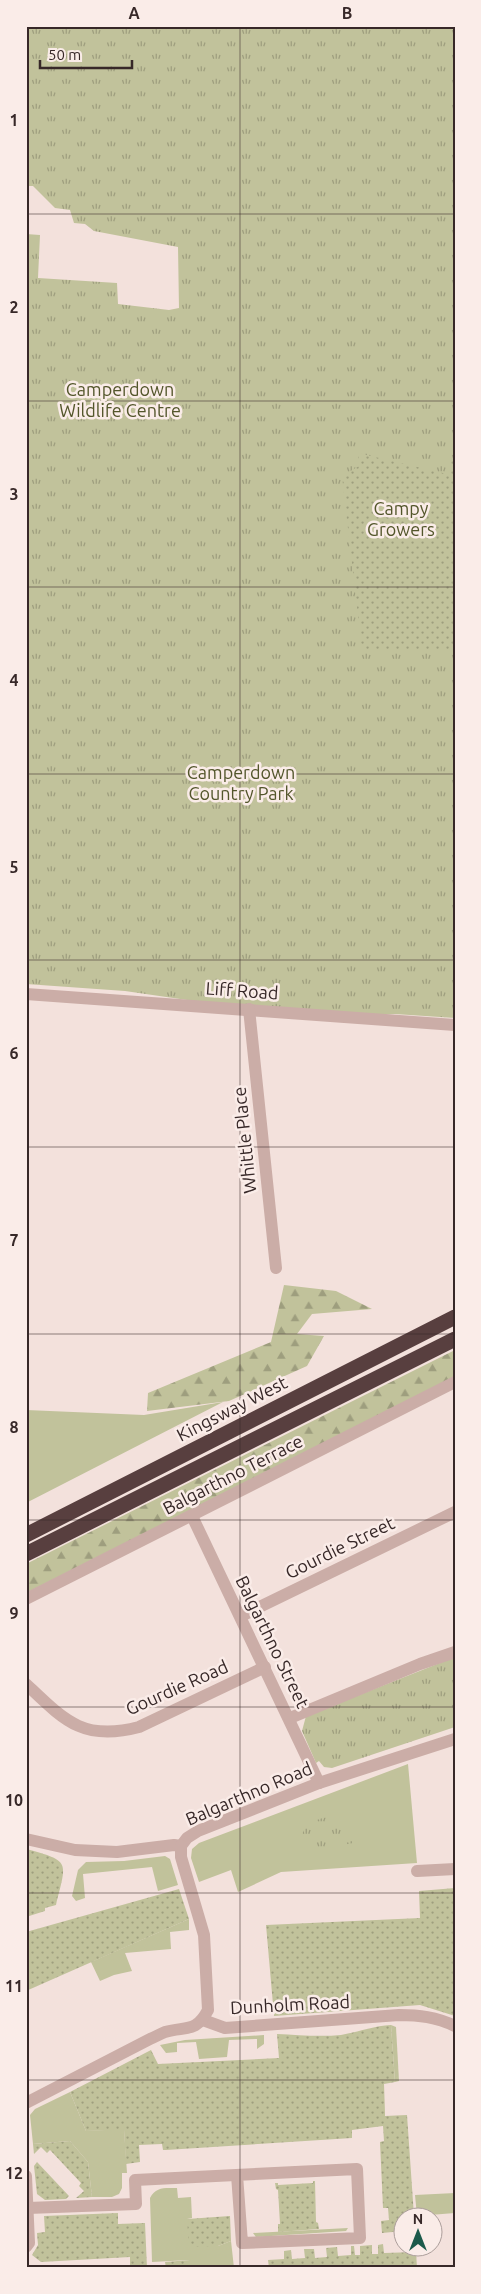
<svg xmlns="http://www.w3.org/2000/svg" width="481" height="2294" font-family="Ubuntu,sans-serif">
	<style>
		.grass { fill: #c1c29b }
		.forest { fill: url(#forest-firs) }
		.park { fill: url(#park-tufts) }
		.garden { fill: url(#garden-dots) }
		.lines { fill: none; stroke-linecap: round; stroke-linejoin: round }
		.minor { stroke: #cbada7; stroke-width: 12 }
		.highway { stroke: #583f3f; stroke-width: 15 }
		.grid { fill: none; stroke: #372828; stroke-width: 1; stroke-opacity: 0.55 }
		.labels { text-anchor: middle; stroke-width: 5; stroke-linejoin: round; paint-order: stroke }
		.park-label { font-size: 18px; fill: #53562b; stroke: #faece8 }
		.street-label { font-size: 18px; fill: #372828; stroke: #faece8 }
		.neatline { fill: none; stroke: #372828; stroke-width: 2 }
		.grid-label { font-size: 16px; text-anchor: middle; font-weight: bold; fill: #372828 }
	</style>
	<defs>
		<pattern id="forest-firs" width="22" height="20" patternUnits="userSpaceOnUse" patternTransform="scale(1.25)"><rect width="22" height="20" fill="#c1c29b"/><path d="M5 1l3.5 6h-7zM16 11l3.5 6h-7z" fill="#9e9e7e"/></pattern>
		<pattern id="park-tufts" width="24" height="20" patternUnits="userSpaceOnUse" patternTransform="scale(1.25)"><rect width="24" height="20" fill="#c1c29b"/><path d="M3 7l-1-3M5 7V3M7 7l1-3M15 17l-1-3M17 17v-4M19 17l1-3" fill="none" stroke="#9e9e7e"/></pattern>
		<pattern id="garden-dots" width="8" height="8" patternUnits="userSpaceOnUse" patternTransform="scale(1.25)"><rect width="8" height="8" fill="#c1c29b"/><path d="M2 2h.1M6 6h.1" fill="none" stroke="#9e9e7e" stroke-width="1.8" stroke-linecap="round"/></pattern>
	</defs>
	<rect width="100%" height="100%" fill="#f3e1dc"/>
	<!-- grass -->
	<g class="grass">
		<polygon points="223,1402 26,1503 26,1410 144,1415"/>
		<polygon points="408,1764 417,1863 281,1872 238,1892 231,1870 199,1882 191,1858 192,1849 199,1843"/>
		<polygon points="165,1856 170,1859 178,1885 158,1891 152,1867 83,1874 85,1898 76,1901 72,1896 78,1870 86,1862 124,1861"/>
		<polygon points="189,1919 189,1930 170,1932 171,1949 125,1953 132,1971 114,1975 100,1981 91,1962"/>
		<polygon points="391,2025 396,2027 399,2081 395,2082"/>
		<polygon points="264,2035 264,2044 257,2049 257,2039 229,2040 227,2057 199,2059 196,2042 177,2043 177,2052 166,2053 160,2045 185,2040"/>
		<polygon points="70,2092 86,2131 124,2129 127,2173 122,2173 122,2188 119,2194 112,2197 92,2197 88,2162 70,2141 33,2144 30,2115 35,2109"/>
		<path d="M 177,2188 L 178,2198 L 191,2197 L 192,2218 L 187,2219 L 218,2246 L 231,2241 L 234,2268 L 190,2268 L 189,2260 L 152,2262 L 150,2198 C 156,2186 166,2188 177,2188 Z"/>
		<polygon points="455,2193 455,2213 417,2216 415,2195"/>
		<polygon points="348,2228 346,2231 256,2237 253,2233"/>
	</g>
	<!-- forest -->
	<g class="forest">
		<polygon points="284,1285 336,1291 372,1309 312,1314 297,1334 324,1336 307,1366 229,1401 147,1411 148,1393 271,1342"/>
		<polygon points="455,1350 455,1377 26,1593 26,1564"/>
	</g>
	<!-- park -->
	<g class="park">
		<polygon points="26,26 455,26 455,1018 395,1014 356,1016 249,1009 125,991 26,984 26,234 40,235 38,278 117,283 118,304 169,310 179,308 178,247 94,231 85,224 74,223 70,210 55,208 33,186 26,186"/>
		<polygon points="455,1657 455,1727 332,1768 324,1767 319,1761 316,1763 302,1731 306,1716"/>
		<path d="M 327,1817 C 342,1822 348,1829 353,1843 L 301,1853 C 299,1831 305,1822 327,1817 Z"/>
	</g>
	<!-- garden -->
	<g class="garden">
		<polygon points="455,452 455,650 362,651 342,476 359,466 358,453 447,474"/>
		<path d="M 26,1849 C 71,1861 67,1861 56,1905 L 45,1908 L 45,1911 L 26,1917 Z"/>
		<polygon points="455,1888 455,2016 420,2005 274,2016 266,1925 420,1918 419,1891"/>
		<polygon points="179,1889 189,1919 26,1991 26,1932"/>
		<path d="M 391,2025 L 395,2082 L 384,2084 L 385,2113 L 385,2116 L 407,2115 L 414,2216 L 404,2216 L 403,2231 L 382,2233 L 381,2221 L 389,2220 L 388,2208 L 383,2208 L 380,2142 L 384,2141 L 383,2126 L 352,2130 L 352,2138 L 166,2150 L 163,2150 L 162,2144 L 139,2145 L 140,2162 L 126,2164 L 124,2130 L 86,2131 L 70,2092 L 151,2050 L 158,2064 L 279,2058 L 277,2034 C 298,2035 320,2037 341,2035 C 358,2032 373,2026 391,2025 Z"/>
		<polygon points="70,2141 88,2162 92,2197 76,2198 84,2191 79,2186 81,2183 50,2150 47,2153 41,2147 34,2154 33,2144"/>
		<polygon points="37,2162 69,2196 66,2199 45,2200 37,2194 34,2166"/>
		<polygon points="313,2181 315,2181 316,2222 318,2223 319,2229 278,2232 278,2224 280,2224 278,2190 276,2189 275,2183 278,2183 278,2185 313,2183"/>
		<polygon points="118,2213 118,2224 145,2223 147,2268 130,2268 130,2257 41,2262 32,2255 38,2245 37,2233 45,2232 44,2216"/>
		<polygon points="230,2216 231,2241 218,2246 189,2247 187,2219"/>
		<polygon points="383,2244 384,2253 416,2252 417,2268 269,2268 268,2260 284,2259 284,2251 291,2250 292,2259 305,2258 304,2249 314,2249 315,2258 327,2257 326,2248 337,2247 338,2256 351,2255 351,2246 354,2246 355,2255 360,2255 360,2246 372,2245 372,2254 378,2254 378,2245"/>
		<polygon points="190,2260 190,2268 166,2268 165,2262"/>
	</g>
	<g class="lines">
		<!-- minor -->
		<g class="minor">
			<polyline points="26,994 455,1025"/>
			<polyline points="249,1009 276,1268"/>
			<polyline points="192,1516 319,1783"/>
			<polyline points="26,1599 455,1382"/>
			<polyline points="241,1616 455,1512"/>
			<path d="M 26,1684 C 64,1720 83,1742 139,1727 L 265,1667"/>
			<polyline points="290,1718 420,1664 455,1652"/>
			<polyline points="26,1839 75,1850 117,1852 174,1845 181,1846"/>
			<polyline points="181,1846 187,1838 198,1831 319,1783 455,1739"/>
			<polyline points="417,1871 455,1869"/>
			<path d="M 203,2020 L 225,2028 L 399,2015 C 419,2015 436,2017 455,2026"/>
			<path d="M 26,2103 L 150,2039 C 155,2037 160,2034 165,2032 C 186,2026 196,2033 208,2010 L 204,1935 L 181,1857 L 181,1846"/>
			<polyline points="26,2176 29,2243 26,2247"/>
			<polyline points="28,2208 136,2204 135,2180 357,2169 360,2238 242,2243 237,2175"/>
		</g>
		<!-- highway -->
		<g class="highway">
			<polyline points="26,1535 455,1317"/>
			<polyline points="26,1554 455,1339"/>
		</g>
	</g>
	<!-- grid -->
	<path class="grid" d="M 240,26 L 240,2268M 26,214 L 455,214M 26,401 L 455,401M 26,587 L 455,587M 26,774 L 455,774M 26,960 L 455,960M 26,1147 L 455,1147M 26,1334 L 455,1334M 26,1520 L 455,1520M 26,1707 L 455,1707M 26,1893 L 455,1893M 26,2080 L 455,2080"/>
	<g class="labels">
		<!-- park labels -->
		<g class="park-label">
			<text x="120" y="396">Camperdown<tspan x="120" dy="21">Wildlife Centre</tspan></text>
			<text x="401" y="515">Campy<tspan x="401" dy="21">Growers</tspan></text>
			<text x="241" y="779">Camperdown<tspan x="241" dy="21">Country Park</tspan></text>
		</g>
		<!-- street labels -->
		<g class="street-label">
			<text transform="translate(242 991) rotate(4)" y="6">Liff Road</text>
			<text transform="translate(245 1140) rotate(-96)" y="6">Whittle Place</text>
			<text transform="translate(232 1409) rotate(-27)" y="6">Kingsway West</text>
			<text transform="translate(233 1475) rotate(-27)" y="6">Balgarthno Terrace</text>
			<text transform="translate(340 1548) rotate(-26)" y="6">Gourdie Street</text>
			<text transform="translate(272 1642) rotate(64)" y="6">Balgarthno Street</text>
			<text transform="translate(177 1688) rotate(-24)" y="6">Gourdie Road</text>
			<text transform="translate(249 1794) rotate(-23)" y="6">Balgarthno Road</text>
			<text transform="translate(290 2005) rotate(-3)" y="6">Dunholm Road</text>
		</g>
	</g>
	<!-- border -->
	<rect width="481" height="2294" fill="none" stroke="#faece8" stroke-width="55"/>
	<!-- north arrow -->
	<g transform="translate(418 2232)"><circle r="24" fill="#faece8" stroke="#ac9e9b"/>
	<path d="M0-4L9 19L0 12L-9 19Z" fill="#1c5a4b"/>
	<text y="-8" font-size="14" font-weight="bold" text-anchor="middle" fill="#372828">N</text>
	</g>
	<!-- scale -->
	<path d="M40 60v8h92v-8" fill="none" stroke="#372828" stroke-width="2.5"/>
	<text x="48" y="60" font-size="15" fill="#372828" stroke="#faece8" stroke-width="4" paint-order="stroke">50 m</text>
	<rect x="28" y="28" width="426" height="2238" class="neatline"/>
	<g class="grid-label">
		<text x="134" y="19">A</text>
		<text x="347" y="19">B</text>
		<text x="14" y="126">1</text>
		<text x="14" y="313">2</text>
		<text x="14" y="500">3</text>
		<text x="14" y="686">4</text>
		<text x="14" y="873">5</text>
		<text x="14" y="1059">6</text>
		<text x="14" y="1246">7</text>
		<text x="14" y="1433">8</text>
		<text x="14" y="1619">9</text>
		<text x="14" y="1806">10</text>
		<text x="14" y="1992">11</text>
		<text x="14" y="2179">12</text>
	</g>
</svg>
